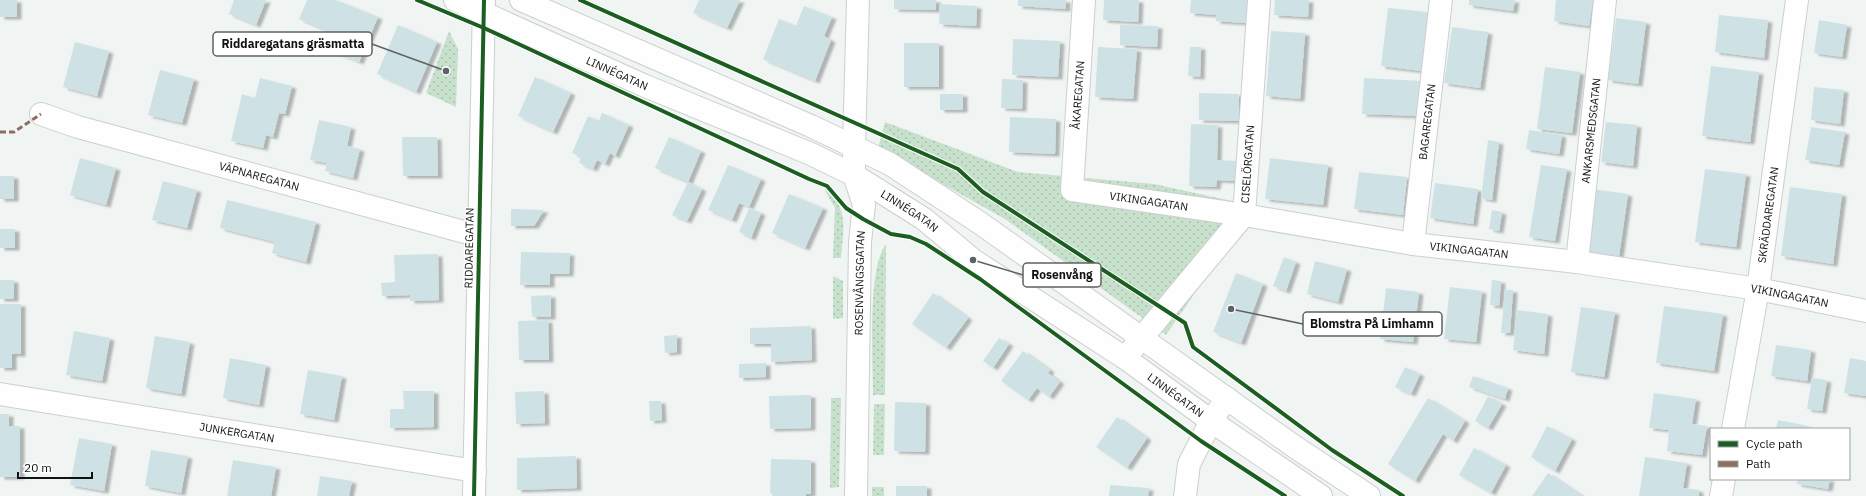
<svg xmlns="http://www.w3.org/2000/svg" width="1866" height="496" font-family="'IBM Plex Sans',sans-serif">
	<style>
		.grass { fill: url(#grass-dots) }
		.building { fill: #cee2e5; filter: url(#shadow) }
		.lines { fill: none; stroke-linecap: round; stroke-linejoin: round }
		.street-casing { stroke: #cbcfce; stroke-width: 24 }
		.secondary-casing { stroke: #cbcfce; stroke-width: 24 }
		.path { stroke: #d6d7d7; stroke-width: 2.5; stroke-dasharray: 3 2; stroke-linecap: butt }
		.street { stroke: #fdfefd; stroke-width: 22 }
		.secondary { stroke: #fdfefd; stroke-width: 22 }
		.quiet { stroke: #8d6e63; stroke-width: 3; stroke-dasharray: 6 3; stroke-linecap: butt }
		.cycleway-casing { stroke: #fff; stroke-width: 6 }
		.cycleway { stroke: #1b5e20; stroke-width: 4 }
		.labels { text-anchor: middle; stroke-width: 3; stroke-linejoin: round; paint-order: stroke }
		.street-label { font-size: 11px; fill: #111313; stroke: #fff }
		.leader { fill: none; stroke: #5f6262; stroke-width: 1.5 }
		.callout-dot { fill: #5f6262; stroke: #fff; stroke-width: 1.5 }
		.callout { fill: #fff; stroke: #5f6262; stroke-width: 1.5 }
		.callout-label { font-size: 12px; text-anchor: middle; font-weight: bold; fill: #111313 }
	</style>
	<defs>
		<pattern id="grass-dots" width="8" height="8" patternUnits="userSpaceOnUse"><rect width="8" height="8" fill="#c7e1cc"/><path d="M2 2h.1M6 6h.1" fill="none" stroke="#aac0ae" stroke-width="1.8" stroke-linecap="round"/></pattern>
		<filter id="shadow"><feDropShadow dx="4.5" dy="2.5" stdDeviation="1" flood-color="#0004"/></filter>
	</defs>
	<rect width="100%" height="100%" fill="#f0f5f4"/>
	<!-- grass -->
	<g class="grass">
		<polygon points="449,31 458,49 456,107 426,93"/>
		<polygon points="885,122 1018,172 1154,184 1255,206 1166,335 1005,219 878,148"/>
		<path d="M 824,189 C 850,207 843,230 841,258 L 833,258 L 835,208 Z"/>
		<path d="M 886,245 L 885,395 L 873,395 C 873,364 867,265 886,245 Z"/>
		<polygon points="833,276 843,281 843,318 833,319"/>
		<polygon points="831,398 841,398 839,487 830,488"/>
		<polygon points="874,404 885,404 884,455 873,455"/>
		<rect x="872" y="487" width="12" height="9"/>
	</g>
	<!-- building -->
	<g class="building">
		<rect x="0" y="0" width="17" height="17"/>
		<polygon points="234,0 266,0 256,25 229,14"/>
		<polygon points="307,0 336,0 378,17 359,62 319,45 326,30 299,19"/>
		<polygon points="699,0 740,0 727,28 693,13"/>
		<polygon points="894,0 936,0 936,10 894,9"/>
		<polygon points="1018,0 1066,0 1066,9 1018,6"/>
		<polygon points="1104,0 1139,0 1138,22 1103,20"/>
		<polygon points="1191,0 1249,0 1247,23 1216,21 1216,15 1190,13"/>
		<polygon points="1275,0 1309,0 1308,17 1274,15"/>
		<polygon points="1469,0 1515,0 1513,11 1469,5"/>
		<polygon points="1556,0 1593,0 1589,26 1554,21"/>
		<polygon points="940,4 977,6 976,26 939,24"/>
		<polygon points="804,6 832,17 824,36 831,40 815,81 763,59 779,19 796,26"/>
		<polygon points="1388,8 1428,12 1422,71 1381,66"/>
		<polygon points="1719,15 1768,20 1764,58 1715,52"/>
		<polygon points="1616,18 1646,22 1638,84 1608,80"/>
		<polygon points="1819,20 1847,25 1842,57 1814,53"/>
		<polygon points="398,25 437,42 416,92 377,74"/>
		<polygon points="1120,25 1158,26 1157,47 1120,45"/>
		<polygon points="1452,27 1488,32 1480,88 1444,83"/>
		<polygon points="1271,31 1305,33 1300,99 1266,96"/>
		<polygon points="1013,39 1060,41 1058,77 1012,75"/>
		<polygon points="75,42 109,51 97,96 63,87"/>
		<rect x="904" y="43" width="35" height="44"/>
		<polygon points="1098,47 1137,49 1133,99 1095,97"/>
		<polygon points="1190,47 1201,47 1200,77 1188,76"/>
		<polygon points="1711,66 1759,72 1750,142 1702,136"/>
		<polygon points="1545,67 1580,72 1572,133 1537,129"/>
		<polygon points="160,70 194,79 182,123 148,115"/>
		<polygon points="535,77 571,93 553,132 518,116"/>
		<polygon points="260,78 292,86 285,114 279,113 273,137 266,135 263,148 231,141 242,94 255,98"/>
		<polygon points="1364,78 1423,81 1421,116 1362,114"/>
		<polygon points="1002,79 1023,80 1022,109 1001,108"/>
		<polygon points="1814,87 1844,90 1840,124 1811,120"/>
		<polygon points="1199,93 1239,94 1239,121 1199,120"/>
		<rect x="940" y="94" width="23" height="16"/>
		<polygon points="602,113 629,125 615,156 610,153 605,164 597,160 593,169 579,163 581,157 572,153 588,116 599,121"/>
		<polygon points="1010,117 1056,119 1055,154 1009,152"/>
		<polygon points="319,120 351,127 347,146 360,149 353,178 325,171 327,163 310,160"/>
		<polygon points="1606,122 1637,125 1633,166 1601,162"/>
		<polygon points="1191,124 1218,125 1217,160 1238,161 1237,181 1217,180 1216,187 1189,186"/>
		<polygon points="1811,127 1845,132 1839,165 1805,160"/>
		<polygon points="1529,130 1562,135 1559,154 1526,149"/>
		<polygon points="402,137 437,137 438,176 403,176"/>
		<polygon points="669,137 701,151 688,182 702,189 687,221 672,215 688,182 655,168"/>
		<polygon points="1488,140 1499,142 1492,200 1481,198"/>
		<polygon points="80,158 116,168 106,205 70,195"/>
		<polygon points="1270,158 1328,165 1323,205 1265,199"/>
		<polygon points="728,165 761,179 749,207 739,203 732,220 708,210"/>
		<polygon points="1541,165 1567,169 1555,241 1529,237"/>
		<polygon points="1705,169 1746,174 1736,247 1695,242"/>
		<polygon points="1359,172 1407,177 1403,215 1354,209"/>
		<rect x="0" y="176" width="14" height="23"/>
		<polygon points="163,181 197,190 187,228 152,220"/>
		<polygon points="1435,183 1478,189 1473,224 1430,218"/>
		<polygon points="1790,187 1842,194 1833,264 1781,256"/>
		<polygon points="1592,189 1628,194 1619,256 1583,251"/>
		<polygon points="789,194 823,208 805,248 772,233"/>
		<polygon points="227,200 316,222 306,262 272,253 275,242 220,228"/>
		<polygon points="749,208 761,213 751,238 739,232"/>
		<polygon points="511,209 544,210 534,226 511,226"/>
		<polygon points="1492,210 1502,212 1499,231 1489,229"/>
		<rect x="0" y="229" width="15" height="19"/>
		<polygon points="521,252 570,253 569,274 550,274 550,285 520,285"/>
		<polygon points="438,254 439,300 410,301 410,295 382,296 381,283 395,282 394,255"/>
		<polygon points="1284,257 1296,262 1286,291 1273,286"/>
		<polygon points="1315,261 1347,269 1338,302 1307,294"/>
		<polygon points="1236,273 1263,284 1241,343 1213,332"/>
		<rect x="0" y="280" width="14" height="19"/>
		<polygon points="1492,280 1501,281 1499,306 1490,305"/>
		<polygon points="1450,287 1482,291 1476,342 1444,339"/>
		<polygon points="1386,288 1419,292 1413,342 1380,339"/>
		<polygon points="1505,290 1513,290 1510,333 1501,333"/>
		<polygon points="933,293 968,318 946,348 912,324"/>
		<polygon points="551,295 551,317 532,317 531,296"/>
		<polygon points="0,304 21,304 21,354 12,354 12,368 0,368"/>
		<polygon points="1664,306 1723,314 1714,371 1656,363"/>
		<polygon points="1581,307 1615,312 1604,377 1571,372"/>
		<polygon points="1517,310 1548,314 1544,354 1513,350"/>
		<polygon points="548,320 549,360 519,360 518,321"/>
		<polygon points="811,326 812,360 771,362 771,344 750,344 750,328"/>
		<polygon points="74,331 110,338 102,381 66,375"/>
		<polygon points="677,335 677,352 665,353 664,336"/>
		<polygon points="155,336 190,342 181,394 146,388"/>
		<polygon points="999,338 1009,344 993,368 983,361"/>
		<polygon points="1776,345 1811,350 1807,381 1771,376"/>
		<polygon points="1023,351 1050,370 1048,373 1060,382 1049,397 1037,388 1028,400 1001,381"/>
		<polygon points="230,358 266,365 259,405 223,398"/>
		<polygon points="1850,358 1866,361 1866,396 1844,393"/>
		<polygon points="766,363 766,377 739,378 739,364"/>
		<polygon points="1405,367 1420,374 1411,394 1395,387"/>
		<polygon points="308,370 342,376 334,420 300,414"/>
		<polygon points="1473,376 1508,388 1505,399 1469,387"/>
		<polygon points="1812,378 1827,380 1822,411 1807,409"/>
		<polygon points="403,391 434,391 434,427 390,428 390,409 404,409"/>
		<polygon points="544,391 545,423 516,424 515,392"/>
		<polygon points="1654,393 1696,399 1692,424 1707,426 1702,455 1667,451 1669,430 1649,428"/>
		<polygon points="811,395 811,428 770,429 769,396"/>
		<polygon points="1488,396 1502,404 1488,428 1475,421"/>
		<polygon points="1428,398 1465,421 1453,441 1443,434 1415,481 1388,464"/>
		<polygon points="649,401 661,401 662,420 650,421"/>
		<polygon points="895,402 926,403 925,452 894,451"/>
		<polygon points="0,414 9,414 9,426 20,426 20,477 0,477"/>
		<polygon points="1117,417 1147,438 1127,468 1096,447"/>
		<polygon points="1778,420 1808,426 1807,429 1776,429"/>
		<polygon points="1547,426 1572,439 1555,471 1531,457"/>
		<polygon points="79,438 112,444 104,491 70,485"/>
		<polygon points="1474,448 1506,465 1491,493 1459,475"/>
		<polygon points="151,450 188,456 181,493 145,486"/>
		<polygon points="576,456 577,488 517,490 517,458"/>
		<polygon points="1645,457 1687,463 1683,488 1699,490 1699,496 1639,496"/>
		<polygon points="771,459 811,460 811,494 806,494 806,496 772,496 772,493 770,493"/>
		<polygon points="233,460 276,467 271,496 227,496"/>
		<polygon points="1548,473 1582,496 1532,496"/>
		<polygon points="320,476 352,481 349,496 317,496"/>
		<polygon points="1798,479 1830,479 1828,489 1797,484"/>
		<polygon points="1110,485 1149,488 1148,496 1109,496"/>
		<rect x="896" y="486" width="31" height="10"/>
	</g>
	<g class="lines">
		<defs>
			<g id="street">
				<path id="s1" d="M 1084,0 L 1072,190 L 1244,215 L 1413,244 L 1577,262 L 1758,289 L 1866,311"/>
				<path id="s2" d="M 41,114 L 78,127 L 479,236"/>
				<path id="s3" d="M 1413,244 L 1441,0"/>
				<path id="s4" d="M 1577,262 L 1605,0"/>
				<path id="s5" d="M 1125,358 L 1244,215 L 1259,0"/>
				<path id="s6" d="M 0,394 L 475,471"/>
				<path id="s7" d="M 1733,429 L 1758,289 L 1797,0"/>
				<polyline points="474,496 484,0"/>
				<path id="s8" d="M 856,496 L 860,242 L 864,205 L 854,175 L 854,146 L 858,0"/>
				<polyline points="1185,496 1189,464 1211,421 1227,398"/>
				<polyline points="1721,496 1724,479"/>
			</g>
			<g id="secondary">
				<path id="s9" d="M 455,0 L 643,85 L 811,154 L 854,175 L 924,219 L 973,260 L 1125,358 L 1211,421 L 1321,496"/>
				<polyline points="521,0 811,126 890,164 980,223 1295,447 1369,496"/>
			</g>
		</defs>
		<!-- street casing -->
		<use href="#street" class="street-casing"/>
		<!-- secondary casing -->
		<use href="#secondary" class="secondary-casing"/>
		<!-- path -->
		<polyline class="path" points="952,177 958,169"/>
		<!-- street -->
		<use href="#street" class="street"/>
		<!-- secondary -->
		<use href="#secondary" class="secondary"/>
		<!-- quiet -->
		<polyline class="quiet" points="0,132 14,132 41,114"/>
		<defs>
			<g id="cycleway">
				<polyline points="417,0 484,28 809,179 827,186 846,208 863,219 891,234 910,237 926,244 980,279 1201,441 1285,496"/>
				<polyline points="580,0 958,169 983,192 1185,323 1193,347 1332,450 1403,496"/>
				<polyline points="474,496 484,0"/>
			</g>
		</defs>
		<!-- cycleway casing -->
		<use href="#cycleway" class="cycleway-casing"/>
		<!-- cycleway -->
		<use href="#cycleway" class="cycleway"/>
	</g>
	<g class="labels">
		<!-- street labels -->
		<g class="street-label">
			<text dy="4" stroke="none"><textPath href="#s9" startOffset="178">LINNÉGATAN</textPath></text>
			<text transform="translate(1078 95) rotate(-86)" y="4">ÅKAREGATAN</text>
			<text dy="4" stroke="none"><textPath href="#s3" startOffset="123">BAGAREGATAN</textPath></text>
			<text dy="4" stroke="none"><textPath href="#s4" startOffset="132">ANKARSMEDSGATAN</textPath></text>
			<text dy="4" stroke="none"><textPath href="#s5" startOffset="237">CISELÖRGATAN</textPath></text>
			<text dy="4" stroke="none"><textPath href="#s2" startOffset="227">VÄPNAREGATAN</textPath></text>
			<text dy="4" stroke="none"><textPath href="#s1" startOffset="268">VIKINGAGATAN</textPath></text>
			<text dy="4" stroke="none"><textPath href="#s9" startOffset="502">LINNÉGATAN</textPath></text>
			<text dy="4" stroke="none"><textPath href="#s7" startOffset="217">SKRÄDDAREGATAN</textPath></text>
			<text transform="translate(469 248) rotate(-89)" y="4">RIDDAREGATAN</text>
			<text dy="4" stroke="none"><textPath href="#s1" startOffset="592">VIKINGAGATAN</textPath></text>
			<text dy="4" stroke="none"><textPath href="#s8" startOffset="213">ROSENVÅNGSGATAN</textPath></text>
			<text dy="4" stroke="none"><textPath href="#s1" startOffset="916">VIKINGAGATAN</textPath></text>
			<text dy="4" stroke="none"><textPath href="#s9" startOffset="826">LINNÉGATAN</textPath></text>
			<text dy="4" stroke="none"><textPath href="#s6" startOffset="240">JUNKERGATAN</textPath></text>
		</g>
	</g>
	<!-- callouts -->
	<path class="leader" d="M446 71L372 44M973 260L1023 275M1231 309L1303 324"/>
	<g class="callout-dot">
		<circle cx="446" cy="71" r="4"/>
		<circle cx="973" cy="260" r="4"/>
		<circle cx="1231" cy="309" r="4"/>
	</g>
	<g class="callout">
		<rect x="213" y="32" width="159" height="24" rx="4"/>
		<rect x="1023" y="263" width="78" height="24" rx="4"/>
		<rect x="1303" y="312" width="139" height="24" rx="4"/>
	</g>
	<g class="callout-label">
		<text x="293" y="48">Riddaregatans gräsmatta</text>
		<text x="1062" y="279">Rosenvång</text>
		<text x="1372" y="328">Blomstra På Limhamn</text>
	</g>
	<!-- legend -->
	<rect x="1710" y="428" width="140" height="52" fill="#ffffff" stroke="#a0a1a1"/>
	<rect x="1718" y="441" width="20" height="6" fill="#1b5e20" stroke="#a0a1a1"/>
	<text x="1746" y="448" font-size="12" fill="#111313">Cycle path</text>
	<rect x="1718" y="461" width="20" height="6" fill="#8d6e63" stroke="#a0a1a1"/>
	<text x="1746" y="468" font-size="12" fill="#111313">Path</text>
	<!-- scale -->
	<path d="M18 472v6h74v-6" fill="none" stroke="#111313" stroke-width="2"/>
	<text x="24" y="472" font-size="12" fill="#111313" stroke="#ffffff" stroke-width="3" paint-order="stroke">20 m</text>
</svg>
